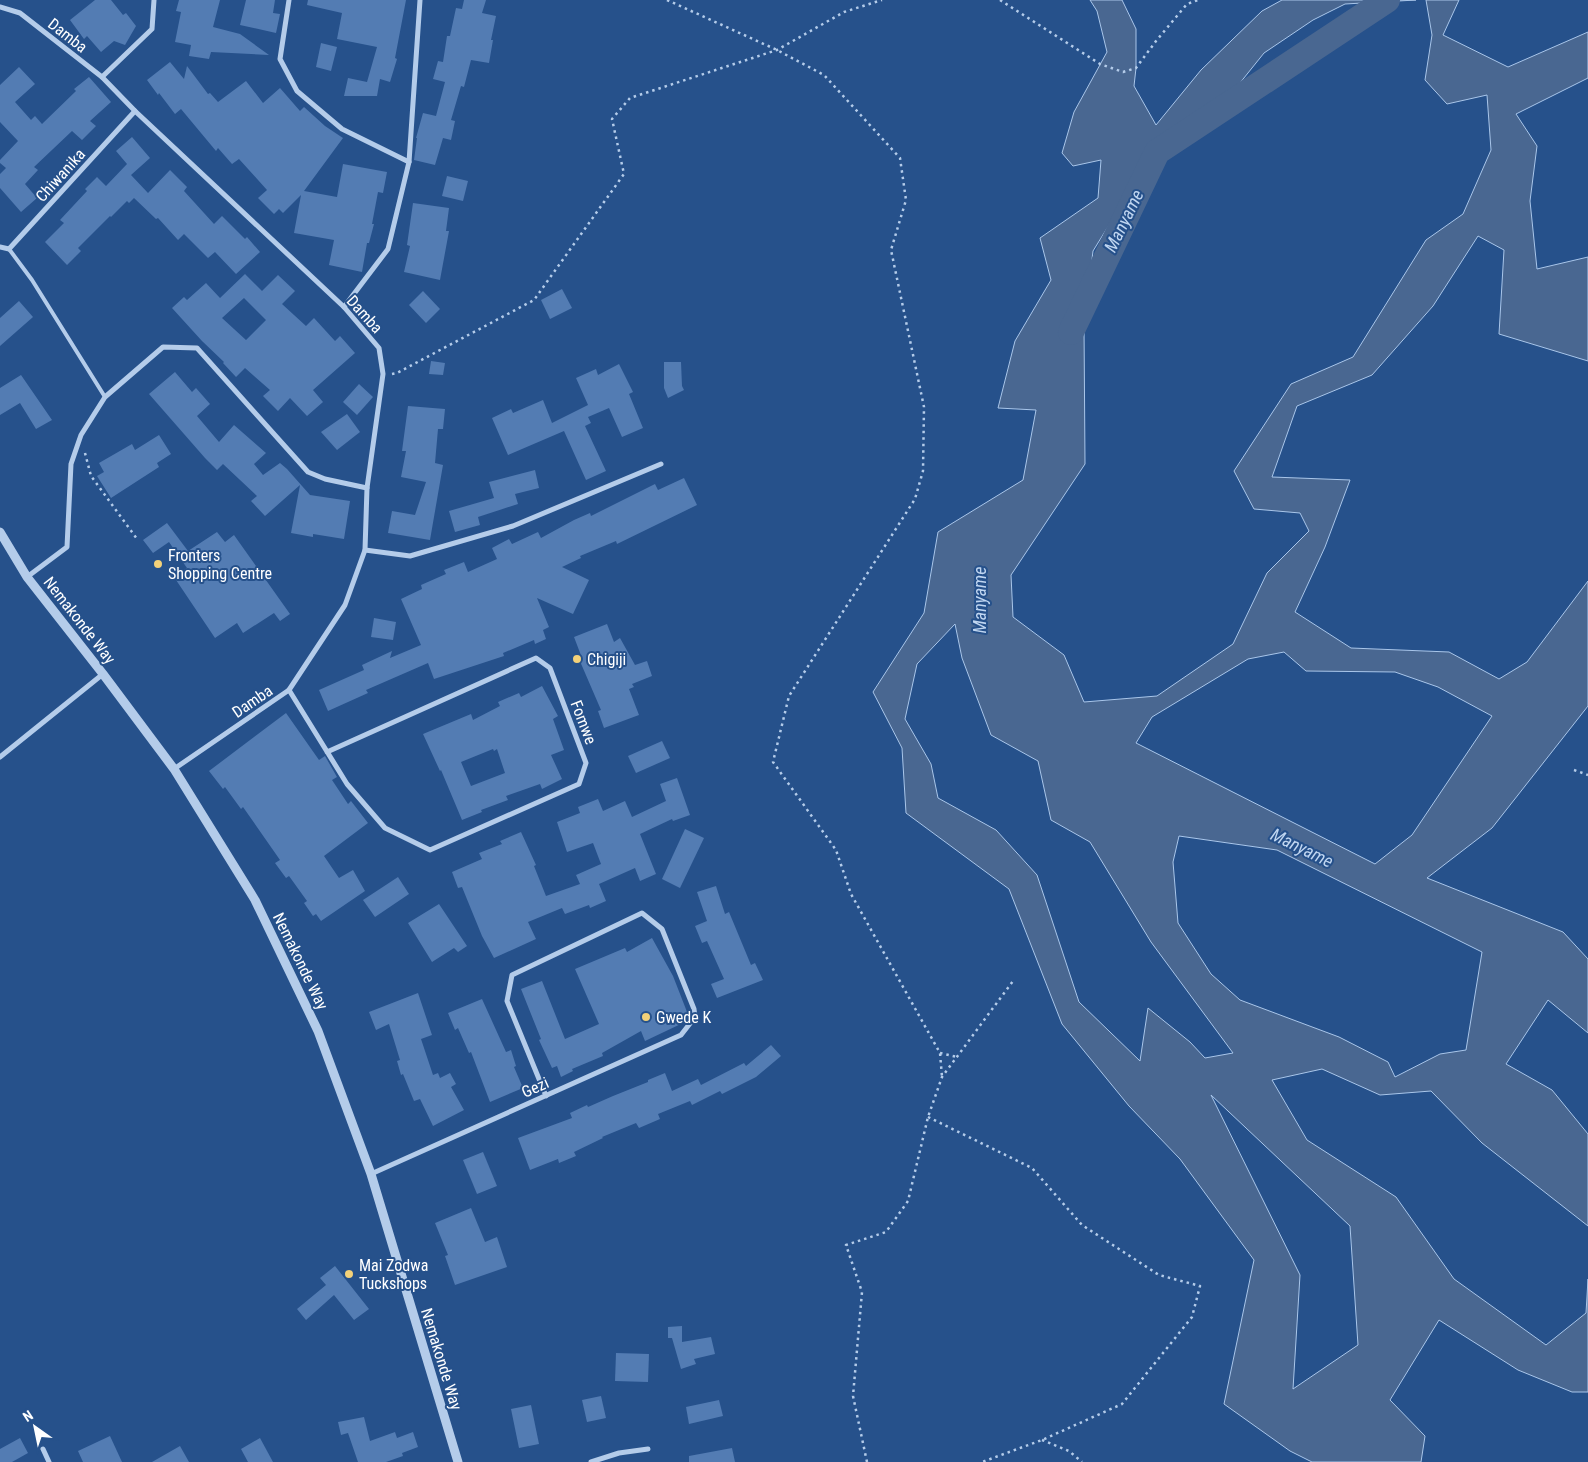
<svg xmlns="http://www.w3.org/2000/svg" width="1588" height="1462" font-family="'Roboto Condensed',sans-serif">
	<style>
		.water { fill: #496791; stroke: #a9c6ea; fill-rule: evenodd }
		.lines { fill: none; stroke-linecap: round; stroke-linejoin: round }
		.river { stroke: #496791; stroke-width: 26 }
		.building { fill: #537cb3; fill-rule: evenodd }
		.path { stroke: #b4ccea; stroke-width: 2.5; stroke-dasharray: 2.5 4; stroke-linecap: butt }
		.service { stroke: #b4ccea; stroke-width: 4 }
		.minor { stroke: #b4ccea; stroke-width: 5 }
		.tertiary { stroke: #b4ccea; stroke-width: 9 }
		.poi-dot { fill: #f3d179; stroke: #26518b; stroke-width: 2 }
		.labels { text-anchor: middle; stroke-width: 4; stroke-linejoin: round; paint-order: stroke }
		.street-label { font-size: 16px; fill: #fff; stroke: #26518b }
		.poi-label { font-size: 16px; fill: #fff; stroke: #26518b; text-anchor: start }
		.water-label { font-size: 18px; font-style: italic; fill: #c0d6f1; stroke: #26518b }
	</style>
	<rect width="100%" height="100%" fill="#26518b"/>
	<!-- water -->
	<path class="water" d="M 1090,0 L 1122,0 L 1136,29 L 1136,68 L 1134,86 L 1156,125 L 1201,70 L 1262,11 L 1282,0 L 1416,0 L 1345,4 L 1313,20 L 1264,53 L 1203,129 L 1157,147 L 1093,251 L 1084,326 L 1085,464 L 1011,575 L 1013,617 L 1064,655 L 1084,702 L 1157,696 L 1233,644 L 1267,573 L 1309,531 L 1300,513 L 1254,509 L 1234,471 L 1291,384 L 1353,357 L 1426,240 L 1463,214 L 1491,150 L 1487,95 L 1447,104 L 1425,80 L 1432,35 L 1426,0 L 1459,0 L 1443,35 L 1508,67 L 1588,32 L 1588,78 L 1516,114 L 1537,146 L 1530,201 L 1537,269 L 1588,257 L 1588,361 L 1499,334 L 1504,250 L 1478,236 L 1433,306 L 1372,375 L 1297,406 L 1272,477 L 1350,480 L 1325,547 L 1295,612 L 1351,648 L 1449,652 L 1499,679 L 1527,662 L 1588,581 L 1588,706 L 1492,828 L 1427,878 L 1563,932 L 1588,959 L 1588,1033 L 1548,1000 L 1506,1064 L 1552,1090 L 1588,1134 L 1588,1226 L 1482,1143 L 1431,1091 L 1380,1095 L 1322,1069 L 1272,1080 L 1307,1140 L 1396,1197 L 1454,1279 L 1546,1345 L 1586,1313 L 1588,1279 L 1588,1392 L 1572,1392 L 1518,1370 L 1439,1320 L 1390,1400 L 1425,1436 L 1421,1462 L 1312,1462 L 1290,1451 L 1224,1404 L 1254,1260 L 1180,1159 L 1129,1106 L 1062,1024 L 1009,889 L 906,813 L 902,748 L 873,692 L 924,613 L 938,532 L 1023,480 L 1036,410 L 998,408 L 1015,341 L 1051,280 L 1040,238 L 1098,198 L 1101,160 L 1073,166 L 1062,153 L 1074,112 L 1107,52 L 1097,11 ZM 955,624 L 962,658 L 991,735 L 1038,761 L 1051,820 L 1090,842 L 1151,942 L 1233,1053 L 1205,1058 L 1190,1042 L 1148,1008 L 1140,1061 L 1079,1002 L 1037,875 L 996,830 L 938,798 L 931,764 L 905,719 L 917,664 ZM 1284,652 L 1306,671 L 1395,672 L 1438,687 L 1492,716 L 1412,835 L 1375,864 L 1136,743 L 1152,717 L 1248,659 ZM 1179,836 L 1277,850 L 1482,952 L 1466,1050 L 1440,1054 L 1395,1077 L 1388,1062 L 1339,1037 L 1240,1000 L 1211,974 L 1178,923 L 1173,862 ZM 1211,1095 L 1350,1226 L 1358,1345 L 1293,1389 L 1300,1275 Z"/>
	<g class="lines">
		<!-- river -->
		<polyline class="river" points="1071,332 1157,152 1387,0"/>
	</g>
	<!-- building -->
	<g class="building">
		<polygon points="95,0 111,0 123,15 126,13 136,26 125,45 114,41 101,52 87,36 84,39 70,20"/>
		<polygon points="179,0 220,0 213,27 240,34 269,55 211,52 209,59 189,56 191,45 175,42 181,12 176,11"/>
		<polygon points="246,0 275,0 273,13 280,14 276,33 240,25"/>
		<polygon points="308,0 406,0 395,58 397,59 390,82 380,79 377,96 344,96 348,78 367,82 377,47 337,39 342,13 307,5"/>
		<polygon points="464,0 486,0 482,13 496,16 491,40 493,40 489,63 471,60 464,87 461,86 451,120 455,121 451,140 443,138 435,165 414,160 417,138 416,138 423,113 436,116 445,82 433,79 438,61 443,62 447,36 450,36 456,8 462,9"/>
		<polygon points="321,43 337,47 331,71 316,67"/>
		<polygon points="170,62 184,79 187,66 208,94 210,93 218,102 246,81 263,103 280,88 300,111 304,107 325,126 343,138 304,191 337,197 343,164 387,172 383,193 378,192 372,224 374,224 369,243 367,243 362,272 329,265 334,240 294,233 301,195 283,213 279,209 274,214 258,198 267,190 239,159 232,164 218,148 216,151 181,109 175,114 159,93 158,95 147,80"/>
		<polygon points="19,67 35,84 15,102 31,120 35,116 42,124 76,91 74,89 89,77 111,102 90,121 96,126 82,140 72,131 34,167 38,170 25,184 37,198 21,212 0,188 0,174 6,168 0,163 0,160 18,141 0,122 0,85"/>
		<polygon points="132,137 150,158 131,175 148,193 170,170 187,187 184,191 214,224 222,216 245,239 247,237 260,252 236,274 215,252 208,258 184,234 178,240 158,218 156,219 134,198 129,203 127,201 111,217 110,216 78,248 81,251 67,265 45,242 64,223 60,220 87,191 85,189 97,177 106,186 127,164 116,151"/>
		<polygon points="447,176 468,181 463,201 442,196"/>
		<polygon points="413,203 449,208 446,231 449,231 440,280 404,272 410,246 407,245"/>
		<path d="M 245,274 L 262,291 L 278,275 L 295,291 L 282,304 L 306,326 L 314,318 L 335,341 L 340,336 L 355,353 L 313,390 L 323,402 L 307,416 L 290,398 L 278,411 L 263,396 L 270,390 L 245,368 L 236,377 L 223,363 L 224,362 L 202,341 L 172,308 L 184,297 L 187,300 L 206,283 L 220,298 ZM 244,298 L 266,320 L 246,340 L 222,318 Z"/>
		<polygon points="562,289 572,308 550,319 541,300"/>
		<polygon points="423,291 440,309 426,323 409,305"/>
		<polygon points="19,301 33,317 0,346 0,318"/>
		<polygon points="431,361 445,363 443,375 429,374"/>
		<polygon points="664,362 681,362 682,386 684,390 668,398 664,388"/>
		<polygon points="619,364 633,392 629,394 643,428 622,437 609,408 588,417 591,423 585,426 606,471 586,480 564,431 508,455 492,418 511,409 513,413 543,400 552,423 588,405 576,378 596,369 598,375"/>
		<polygon points="175,372 192,392 196,388 210,404 197,416 219,442 234,425 266,453 254,464 263,475 280,463 287,469 310,495 350,501 344,539 313,534 313,537 291,533 300,485 265,516 251,501 257,496 223,464 217,470 205,458 149,394"/>
		<polygon points="21,375 52,420 36,429 20,403 0,415 0,388"/>
		<polygon points="359,384 373,397 357,415 343,402"/>
		<polygon points="408,406 445,409 443,429 438,429 435,463 443,465 430,540 388,533 392,511 415,515 426,482 401,477 406,451 402,451"/>
		<polygon points="347,414 360,432 337,450 321,432"/>
		<polygon points="159,435 171,454 157,463 159,467 111,498 97,476 104,472 99,463 132,444 135,450"/>
		<polygon points="535,470 539,488 515,494 518,504 478,517 480,525 455,532 449,511 494,498 489,482"/>
		<polygon points="684,478 697,505 617,544 616,541 580,556 581,558 562,567 589,580 573,614 537,598 549,627 543,630 546,639 535,644 534,640 503,653 504,656 434,679 428,663 366,690 368,693 328,711 319,690 364,670 362,665 392,651 390,658 421,645 401,599 422,589 421,585 446,574 444,570 464,562 468,572 497,559 492,548 509,539 512,544 538,532 541,538 574,520 590,513 591,516 655,484 658,490"/>
		<polygon points="167,523 188,551 217,532 225,542 234,535 290,614 280,621 274,613 243,633 237,623 215,638 174,577 187,568 169,542 153,553 143,540"/>
		<polygon points="374,618 396,622 393,640 371,637"/>
		<polygon points="607,624 614,642 620,638 635,665 647,661 652,676 632,684 634,687 629,689 639,715 604,728 598,711 601,710 579,659 582,658 574,637"/>
		<path d="M 542,686 L 558,716 L 553,719 L 564,750 L 551,755 L 562,779 L 542,789 L 540,784 L 506,796 L 508,800 L 481,810 L 482,812 L 462,820 L 441,770 L 440,771 L 423,734 L 471,714 L 473,720 L 500,706 L 498,702 L 519,693 L 521,697 ZM 493,749 L 494,751 L 497,749 L 505,773 L 471,786 L 461,762 Z"/>
		<polygon points="286,713 319,760 325,756 337,777 332,780 348,804 351,801 368,823 324,856 339,878 353,870 365,891 321,921 316,914 313,916 304,903 307,901 289,876 286,878 275,863 280,860 243,807 241,809 225,787 223,789 209,771"/>
		<polygon points="662,741 670,758 636,773 628,756"/>
		<polygon points="677,778 690,815 673,821 672,819 640,834 656,874 640,881 635,868 599,884 606,901 590,908 589,905 565,914 562,908 528,922 536,939 494,958 482,936 462,887 458,888 452,872 482,859 479,853 502,844 500,841 521,832 536,865 534,866 546,896 580,884 576,875 601,864 593,843 567,852 557,822 580,813 578,807 598,799 603,811 625,801 632,817 666,801 660,784"/>
		<polygon points="685,829 704,838 680,888 662,879"/>
		<polygon points="398,877 409,894 375,917 363,900"/>
		<polygon points="716,886 725,914 729,912 751,965 755,963 763,980 717,998 711,984 724,979 707,941 702,943 695,926 707,921 697,892"/>
		<polygon points="439,904 467,946 458,952 454,948 432,962 408,923"/>
		<polygon points="652,938 673,976 689,1017 685,1022 645,1041 641,1031 602,1053 603,1056 572,1069 573,1071 561,1077 557,1066 552,1068 539,1040 541,1039 521,989 542,981 565,1039 599,1024 575,969 625,948 627,952"/>
		<polygon points="418,993 432,1035 421,1039 433,1075 438,1073 440,1078 450,1073 456,1084 451,1087 464,1110 433,1126 420,1099 414,1101 403,1074 401,1075 397,1061 400,1060 389,1024 376,1030 369,1012"/>
		<polygon points="482,999 506,1052 511,1050 516,1066 514,1067 523,1088 490,1102 471,1052 469,1053 458,1028 455,1030 448,1013"/>
		<polygon points="771,1045 781,1056 756,1077 722,1094 720,1091 692,1105 690,1101 658,1114 660,1119 639,1128 636,1123 602,1137 603,1138 574,1152 576,1156 559,1163 558,1159 530,1170 518,1138 572,1118 570,1113 587,1105 588,1107 613,1096 648,1082 648,1080 665,1073 672,1091 698,1079 701,1085 744,1063 746,1066"/>
		<polygon points="483,1152 497,1186 477,1194 463,1160"/>
		<polygon points="471,1208 485,1242 497,1237 507,1267 455,1285 445,1256 448,1255 435,1223"/>
		<polygon points="335,1266 369,1309 354,1320 334,1295 306,1320 297,1309 326,1285 320,1278"/>
		<polygon points="682,1326 682,1342 711,1337 715,1354 694,1359 696,1364 681,1369 672,1338 668,1338 668,1327"/>
		<polygon points="616,1353 649,1354 648,1382 615,1381"/>
		<polygon points="601,1396 606,1418 587,1422 582,1400"/>
		<polygon points="719,1400 723,1416 689,1424 686,1407"/>
		<polygon points="531,1405 539,1444 519,1448 511,1409"/>
		<polygon points="364,1417 370,1441 395,1432 397,1438 413,1432 418,1447 402,1453 403,1456 386,1462 358,1462 348,1433 341,1435 338,1422"/>
		<polygon points="110,1436 122,1462 83,1462 78,1451"/>
		<polygon points="20,1438 28,1453 12,1462 0,1462 0,1449"/>
		<polygon points="260,1438 273,1462 248,1462 241,1449"/>
		<polygon points="180,1446 189,1462 152,1462"/>
		<polygon points="732,1448 735,1462 689,1462 689,1456"/>
	</g>
	<g class="lines">
		<!-- path -->
		<g class="path">
			<polyline points="667,0 777,50 824,75 900,158 906,200 891,250 924,407 923,471 915,499 789,696 773,762 836,850 851,894 940,1053 942,1077"/>
			<polyline points="1000,0 1100,64 1123,72 1136,68 1156,41 1187,4 1198,0"/>
			<polyline points="392,374 397,373 534,300 624,174 612,119 630,98 777,50 844,12 882,0"/>
			<polyline points="85,453 91,476 137,539"/>
			<polyline points="1574,770 1588,775"/>
			<polyline points="940,1053 957,1057"/>
			<polyline points="928,1117 1032,1168 1082,1225 1159,1275 1200,1286 1192,1317 1122,1404 1042,1440 982,1462"/>
			<polyline points="1042,1440 1069,1451 1082,1462"/>
			<polyline points="867,1462 853,1396 862,1292 846,1245 886,1232 908,1201 928,1117 942,1077 1013,981"/>
		</g>
		<!-- service -->
		<polyline class="service" points="9,249 32,280 105,397"/>
		<!-- minor -->
		<g class="minor">
			<polyline points="289,0 280,59 297,91 342,129 409,162"/>
			<polyline points="0,7 20,13 102,77 135,111 344,307 379,348 383,374 367,488 365,550 345,605 289,690 174,769"/>
			<polyline points="102,77 152,29 154,0"/>
			<polyline points="0,247 9,249 135,111"/>
			<polyline points="344,307 388,249 409,162 420,0"/>
			<polyline points="365,550 410,556 513,526 661,464"/>
			<polyline points="27,577 67,547 71,464 81,435 105,397 163,347 197,348 308,472 325,479 367,488"/>
			<polyline points="289,690 347,784 385,828 430,850 579,784 586,763 550,668 536,658 327,752"/>
			<polyline points="0,757 103,674"/>
			<polyline points="371,1174 681,1035 695,1017 694,1009 662,929 642,913 512,975 507,1001 546,1096"/>
			<polyline points="43,1449 49,1462"/>
			<polyline points="591,1462 619,1453 648,1449"/>
		</g>
		<!-- tertiary -->
		<polyline class="tertiary" points="0,532 27,577 103,674 174,769 255,900 318,1031 371,1174 458,1462"/>
	</g>
	<!-- markers -->
	<g class="poi-dot">
		<circle cx="158" cy="564" r="5"/>
		<circle cx="577" cy="659" r="5"/>
		<circle cx="646" cy="1017" r="5"/>
		<circle cx="349" cy="1274" r="5"/>
	</g>
	<g class="labels">
		<!-- street labels -->
		<g class="street-label">
			<text transform="translate(68 35) rotate(38)" y="6">Damba</text>
			<text transform="translate(60 175) rotate(-48)" y="6">Chiwanika</text>
			<text transform="translate(365 314) rotate(48)" y="6">Damba</text>
			<text transform="translate(80 620) rotate(52)" y="6">Nemakonde Way</text>
			<text transform="translate(252 701) rotate(-34)" y="6">Damba</text>
			<text transform="translate(584 722) rotate(69)" y="6">Fomwe</text>
			<text transform="translate(301 961) rotate(64)" y="6">Nemakonde Way</text>
			<text transform="translate(535 1087) rotate(-24)" y="6">Gezi</text>
			<text transform="translate(442 1359) rotate(73)" y="6">Nemakonde Way</text>
		</g>
		<!-- poi labels -->
		<g class="poi-label">
			<text x="168" y="561">Fronters<tspan x="168" dy="18">Shopping Centre</tspan></text>
			<text x="587" y="665">Chigiji</text>
			<text x="656" y="1023">Gwede K</text>
			<text x="359" y="1271">Mai Zodwa<tspan x="359" dy="18">Tuckshops</tspan></text>
		</g>
		<!-- water labels -->
		<g class="water-label">
			<text transform="translate(1124 221) rotate(-64)" y="6">Manyame</text>
			<text transform="translate(980 600) rotate(-90)" y="6">Manyame</text>
			<text transform="translate(1302 848) rotate(26)" y="6">Manyame</text>
		</g>
	</g>
	<!-- north arrow -->
	<g transform="translate(35 1427) rotate(327)" stroke="#26518b" stroke-width="4" paint-order="stroke">
	<path d="M0-4L9 19L0 12L-9 19Z" fill="#ffffff"/>
	<text y="-8" font-size="14" font-weight="bold" text-anchor="middle" fill="#ffffff">N</text>
	</g>
</svg>
